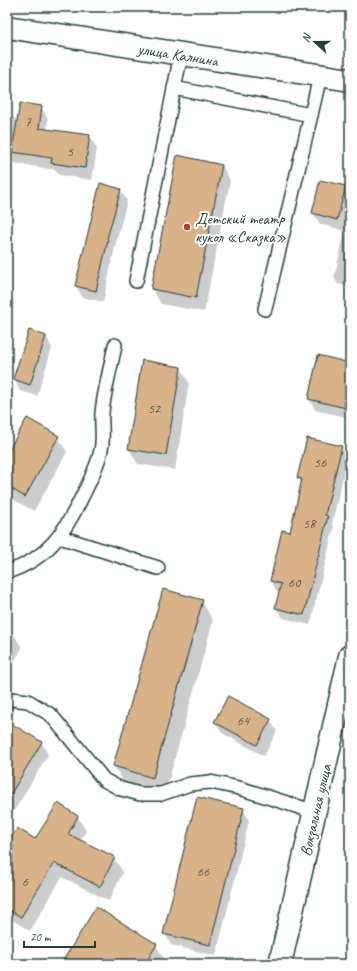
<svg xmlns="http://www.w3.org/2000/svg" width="357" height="971" font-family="Caveat,sans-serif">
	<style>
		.shadow { fill: #0003 }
		.building { fill: #d8b38a; stroke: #1f3d34 }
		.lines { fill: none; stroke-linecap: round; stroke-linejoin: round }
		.service-casing { stroke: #1f3d34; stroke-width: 16 }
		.minor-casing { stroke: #1f3d34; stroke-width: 25 }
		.secondary-casing { stroke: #1f3d34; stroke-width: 25 }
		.service { stroke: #fff; stroke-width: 13 }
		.minor { stroke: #fff; stroke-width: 22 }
		.secondary { stroke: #fff; stroke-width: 22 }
		.poi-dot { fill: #c8321e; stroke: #fff; stroke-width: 1.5 }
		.labels { text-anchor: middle; stroke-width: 4; stroke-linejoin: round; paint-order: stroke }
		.number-label { font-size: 14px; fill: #4d5a4a }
		.street-label { font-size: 16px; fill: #1f3d34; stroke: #fff }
		.poi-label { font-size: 16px; fill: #1f3d34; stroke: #fff; text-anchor: start }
	</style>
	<rect width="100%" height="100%" fill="#fff"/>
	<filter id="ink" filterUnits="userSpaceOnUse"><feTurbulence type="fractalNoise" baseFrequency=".025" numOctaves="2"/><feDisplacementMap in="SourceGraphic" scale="8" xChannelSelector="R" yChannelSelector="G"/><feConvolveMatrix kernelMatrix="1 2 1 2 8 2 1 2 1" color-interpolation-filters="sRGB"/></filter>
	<g filter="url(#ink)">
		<!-- shadow -->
		<g class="shadow">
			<polygon points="41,107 48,119 47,130 90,136 97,149 92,180 59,175 56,170 7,162 7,117 19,119"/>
			<polygon points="222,165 230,181 204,312 161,304 152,289"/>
			<polygon points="345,187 350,196 348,211 350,211 350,287 338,284 334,278 345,231 320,224 313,213"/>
			<polygon points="120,190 127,201 114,251 114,252 103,302 82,297 76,286"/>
			<polygon points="7,211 11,219 7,234"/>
			<polygon points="46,336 52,348 37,396 20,391 14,379"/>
			<polygon points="350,364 350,418 315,410 309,398"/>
			<polygon points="181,368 189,383 175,470 138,464 129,449"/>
			<polygon points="58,437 67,452 34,511 7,496 7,455"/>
			<polygon points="341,447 347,458 332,524 334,527 310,625 283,618 276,608 280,592 277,592 271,581 291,533 302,484 298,478"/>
			<polygon points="202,601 213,621 164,797 126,786 114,766"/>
			<polygon points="7,631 15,636 22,648 7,674 9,677 7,681"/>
			<polygon points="270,720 277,731 264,756 222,733 215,722"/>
			<polygon points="7,722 42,743 48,755 14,811 7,807"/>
			<polygon points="58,805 78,817 86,831 80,841 114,858 123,872 109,901 62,877 30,931 7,917 7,847 36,841"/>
			<polygon points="243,809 249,821 216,956 171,945 164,933"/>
			<polygon points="156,945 167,964 64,964"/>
		</g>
		<!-- building -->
		<g class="building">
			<polygon points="20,103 42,106 39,128 90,135 85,168 51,163 52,158 12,152"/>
			<polygon points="177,155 222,165 196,298 151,289"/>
			<polygon points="320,180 346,186 337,220 312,213"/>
			<polygon points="100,183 121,189 107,239 108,240 96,291 75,286"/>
			<polygon points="29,330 46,336 30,385 13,379"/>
			<polygon points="318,355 350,363 350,409 308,399"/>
			<polygon points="142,360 181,367 166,455 128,449"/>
			<polygon points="27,418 59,436 25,497 7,486 7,453"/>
			<polygon points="307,438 342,446 325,515 328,516 304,615 275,608 281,584 270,581 282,530 290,532 302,479 297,478"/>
			<polygon points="163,589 203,600 153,778 113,766"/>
			<polygon points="228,696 271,719 257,745 214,722"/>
			<polygon points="7,721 42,742 7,800"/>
			<polygon points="197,797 244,808 210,945 163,934"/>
			<polygon points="58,803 78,816 68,834 115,857 100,887 54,863 21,917 7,909 7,845 17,828 35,839"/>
			<polygon points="96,907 157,944 145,964 61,964"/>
		</g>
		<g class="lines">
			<defs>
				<g id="service">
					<polyline points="174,88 311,115 320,76"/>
					<polyline points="136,281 181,54"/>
					<polyline points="265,309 311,115"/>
					<polyline points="60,537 158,568"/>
					<path d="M 7,572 C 48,559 65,532 83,495 C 90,481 98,465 101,450 C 104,438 101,425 102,413 C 104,391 111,367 115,345"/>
					<polyline points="7,701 11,699 28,701 51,715 104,780 121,789 140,794 161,794 190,784 210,782 239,788 315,812"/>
				</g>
				<polyline id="minor" points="7,27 350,80"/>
				<polyline id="secondary" points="280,964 350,656"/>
			</defs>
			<!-- service casing -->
			<use href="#service" class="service-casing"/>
			<!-- minor casing -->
			<use href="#minor" class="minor-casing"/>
			<!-- secondary casing -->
			<use href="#secondary" class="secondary-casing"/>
			<!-- service -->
			<use href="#service" class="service"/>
			<!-- minor -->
			<use href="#minor" class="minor"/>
			<!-- secondary -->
			<use href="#secondary" class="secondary"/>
		</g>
	</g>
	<!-- markers -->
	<circle class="poi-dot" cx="187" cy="227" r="4"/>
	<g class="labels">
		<!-- number labels -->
		<g class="number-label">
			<text x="28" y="126">7</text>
			<text x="70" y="156">5</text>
			<text x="154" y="413">52</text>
			<text x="320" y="467">56</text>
			<text x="309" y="528">58</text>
			<text x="294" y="587">60</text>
			<text x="243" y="725">64</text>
			<text x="203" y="876">66</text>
			<text x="25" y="886">6</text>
		</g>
		<!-- street labels -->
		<g class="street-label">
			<text transform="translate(178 54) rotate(9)" y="6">улица Калнина</text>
			<text transform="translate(315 810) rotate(-77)" y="6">Вокзальная улица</text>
		</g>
		<!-- poi labels -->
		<g class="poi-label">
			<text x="195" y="224">Детский театр<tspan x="195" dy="18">кукол «Сказка»</tspan></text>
		</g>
	</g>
	<!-- margin -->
	<rect width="357" height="971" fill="none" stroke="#fff" stroke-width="24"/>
	<rect x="12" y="12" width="333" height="947" fill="none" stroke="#1f3d34" stroke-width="1.5" filter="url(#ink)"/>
	<!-- north arrow -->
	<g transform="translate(315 42) rotate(291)" stroke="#ffffff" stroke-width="3" paint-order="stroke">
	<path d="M0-3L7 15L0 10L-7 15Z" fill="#1f3d34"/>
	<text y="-6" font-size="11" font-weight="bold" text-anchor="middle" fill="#1f3d34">N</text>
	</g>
	<!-- scale -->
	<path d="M24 941v6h71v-6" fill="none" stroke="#1f3d34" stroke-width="2"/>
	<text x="30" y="941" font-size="12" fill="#1f3d34" stroke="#ffffff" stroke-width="3" paint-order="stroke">20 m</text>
</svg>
